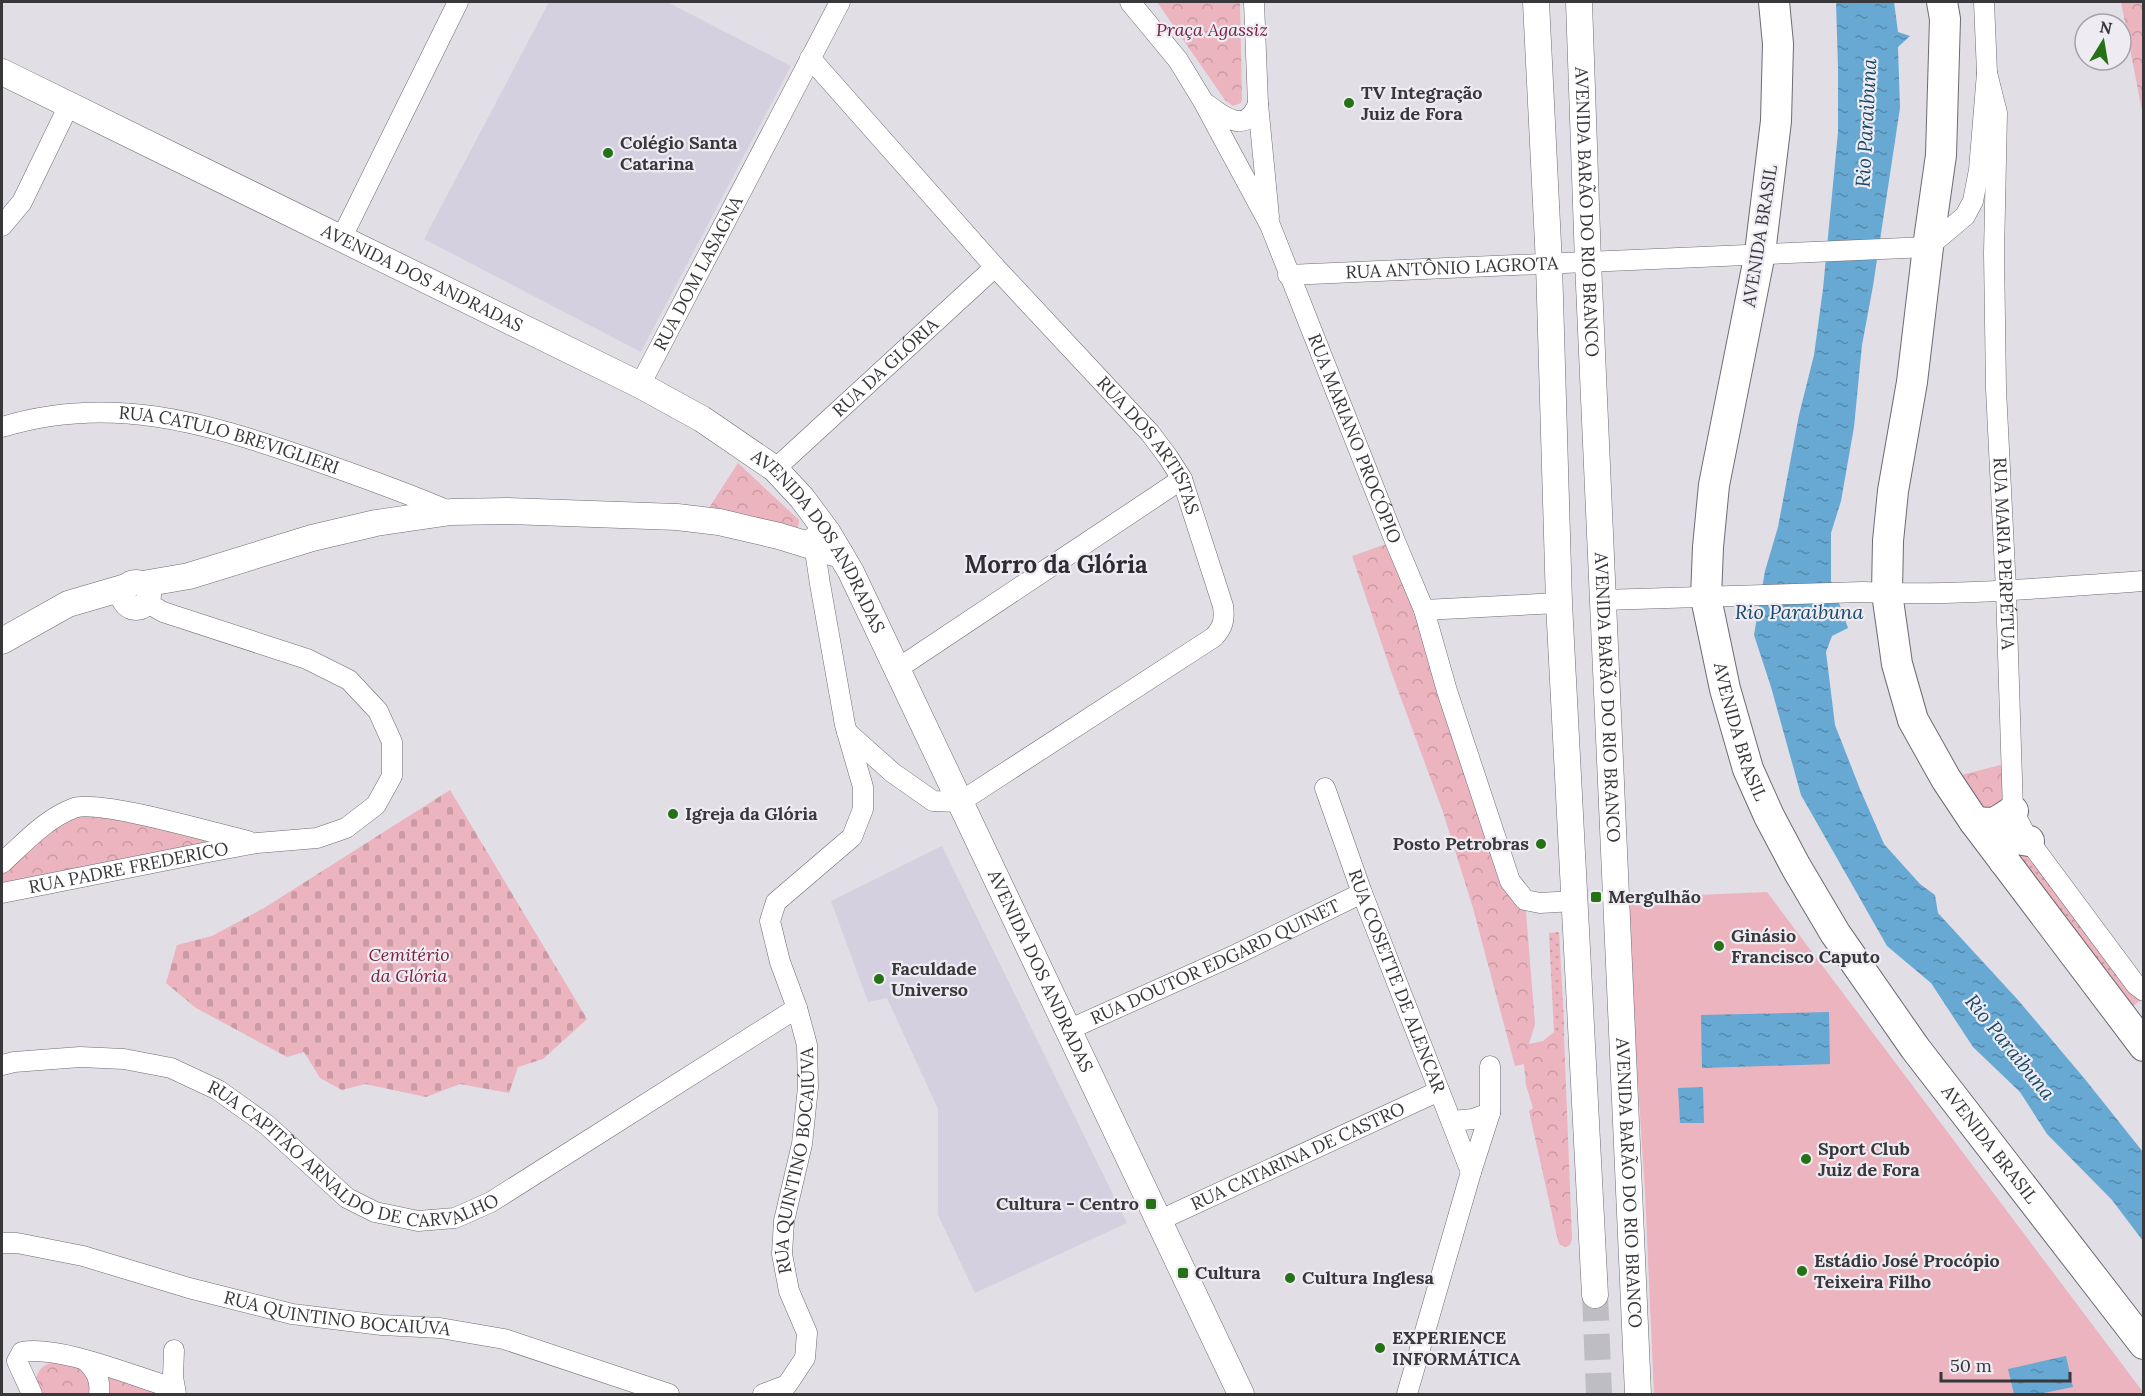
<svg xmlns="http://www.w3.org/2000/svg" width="2145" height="1396" font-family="Lora,serif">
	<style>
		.built { fill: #d5d0df }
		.grass { fill: url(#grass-dots) }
		.cemetery { fill: url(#cemetery-stones) }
		.park { fill: url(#park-crowns) }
		.pitch { fill: #ebb4be }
		.water { fill: url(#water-ripples) }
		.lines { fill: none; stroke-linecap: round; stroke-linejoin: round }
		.major-tunnel { stroke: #bfbdc4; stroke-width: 26; stroke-dasharray: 26 13; stroke-linecap: butt }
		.minor-casing { stroke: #6d6b72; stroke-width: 21 }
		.major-casing { stroke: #6d6b72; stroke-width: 27 }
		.highway-casing { stroke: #6d6b72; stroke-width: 32 }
		.minor { stroke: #fff; stroke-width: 20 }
		.major { stroke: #fff; stroke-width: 26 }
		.highway { stroke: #fff; stroke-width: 30 }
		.poi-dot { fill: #257115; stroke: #eeebf3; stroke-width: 2 }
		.labels { text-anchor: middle; stroke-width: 4.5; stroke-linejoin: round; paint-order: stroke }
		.park-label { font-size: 18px; font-style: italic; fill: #78223b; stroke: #eeebf3 }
		.poi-label { font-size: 18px; font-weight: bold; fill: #38373a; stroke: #eeebf3; text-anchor: start }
		.street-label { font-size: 18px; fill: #38373a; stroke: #eeebf3 }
		.water-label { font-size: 20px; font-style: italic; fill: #174a67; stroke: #eeebf3 }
		.district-label { font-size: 24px; font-weight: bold; fill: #2f2d33; stroke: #eeebf3 }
	</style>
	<defs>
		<pattern id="grass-dots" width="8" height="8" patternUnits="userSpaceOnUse" patternTransform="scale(1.5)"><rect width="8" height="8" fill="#ebb4be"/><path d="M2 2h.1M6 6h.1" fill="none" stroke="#ca9ba4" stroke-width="1.8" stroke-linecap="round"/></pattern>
		<pattern id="cemetery-stones" width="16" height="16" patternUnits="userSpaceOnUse" patternTransform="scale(1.5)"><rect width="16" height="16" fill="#ebb4be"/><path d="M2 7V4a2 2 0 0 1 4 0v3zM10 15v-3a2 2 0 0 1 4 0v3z" fill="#ca9ba4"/></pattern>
		<pattern id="park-crowns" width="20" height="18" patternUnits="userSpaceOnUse" patternTransform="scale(1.5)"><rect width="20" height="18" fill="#ebb4be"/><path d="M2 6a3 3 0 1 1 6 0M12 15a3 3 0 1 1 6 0" fill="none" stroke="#ca9ba4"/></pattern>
		<pattern id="water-ripples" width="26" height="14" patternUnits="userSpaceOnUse" patternTransform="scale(1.5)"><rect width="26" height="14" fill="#67a9d3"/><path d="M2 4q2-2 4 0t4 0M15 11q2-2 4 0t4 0" fill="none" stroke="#568aac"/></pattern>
	</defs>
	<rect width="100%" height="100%" fill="#e1dee6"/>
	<!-- built -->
	<g class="built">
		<polygon points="549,2 667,2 791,66 641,352 424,239"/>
		<polygon points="942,846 1127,1223 975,1293 938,1215 938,1109 887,998 868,1002 831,901"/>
	</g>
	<!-- grass -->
	<g class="grass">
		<polygon points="2029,841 2143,999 2120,1014 2005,842"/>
		<polygon points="1559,932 1564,1022 1564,1036 1554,1032 1549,933"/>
	</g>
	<!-- cemetery -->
	<polygon class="cemetery" points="450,790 587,1019 543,1059 518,1067 509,1093 460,1084 426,1097 365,1084 342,1090 320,1078 304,1052 287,1057 196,1008 166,983 177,945 212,936 264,908"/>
	<!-- park -->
	<g class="park">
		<polygon points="1157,2 1240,2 1242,99 1241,103 1233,106 1225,100"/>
		<polygon points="2121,2 2143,2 2143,116"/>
		<polygon points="738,463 799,520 798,528 795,531 705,514"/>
		<polygon points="1395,541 1525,900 1535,1024 1529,1044 1543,1041 1554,1032 1564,1036 1572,1239 1570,1245 1565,1247 1560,1245 1558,1241 1529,1111 1533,1108 1526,1085 1524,1064 1515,1066 1473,908 1443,812 1392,674 1352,556"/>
		<polygon points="2012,762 2013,811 1996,823 1946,779"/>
		<polygon points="78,814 104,814 227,843 2,886 2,870 52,825"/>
		<path d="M 78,1360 L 96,1394 L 35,1394 C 33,1361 52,1361 78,1360 Z"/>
		<polygon points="98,1372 165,1394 101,1394"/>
	</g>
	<!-- pitch -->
	<polygon class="pitch" points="1767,892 2143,1392 2143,1393 2139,1394 1654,1394 1645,1192 1626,898"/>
	<!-- water -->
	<g class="water">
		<polygon points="1836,2 1894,2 1898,32 1910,36 1898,47 1900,108 1873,286 1862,345 1854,427 1841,501 1831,533 1831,581 1848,628 1832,636 1826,652 1835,725 1860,789 1884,844 1920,884 1935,895 1938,913 2018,1000 2084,1078 2143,1152 2143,1241 2112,1200 2047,1134 2020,1092 1973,1047 1931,983 1887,946 1801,795 1771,687 1754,635 1765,571 1778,527 1799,415 1814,355 1823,289 1838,132 1838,67"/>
		<polygon points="1829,1012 1830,1064 1702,1068 1701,1015"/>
		<polygon points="1703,1087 1704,1123 1680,1123 1678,1088"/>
		<polygon points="2066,1356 2073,1387 2039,1394 2014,1394 2008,1369"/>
	</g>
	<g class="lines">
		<!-- major-tunnel -->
		<polyline class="major-tunnel" points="1595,1295 1599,1394"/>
		<defs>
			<g id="minor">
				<path id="s1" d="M 1130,2 L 1178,60 L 1203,101 L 1270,225 L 1395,541 L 1424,610 L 1447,691 L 1510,881 L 1525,900 L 1540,903 L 1574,901"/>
				<polyline points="1254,2 1258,104 1269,217"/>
				<path id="s2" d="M 810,58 L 995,267 L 1150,433 L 1168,457 L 1182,479 L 1223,606 C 1225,620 1223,627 1214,637 L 960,802 L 933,801 L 893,773 L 847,732"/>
				<path id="s3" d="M 1987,73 L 1997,113 L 1994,253 L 1996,389 L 2006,590 L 2013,811 L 2029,841 L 2136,985 L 2144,991"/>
				<path d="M 1208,105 C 1225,118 1246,134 1258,104"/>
				<polyline points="2,226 22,202 69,105"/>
				<polyline points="341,239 458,2"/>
				<path id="s4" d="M 1288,275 L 1928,247 L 1965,216 L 1973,201 L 1979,170 L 1987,73 L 1984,2"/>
				<path id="s5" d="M 640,385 L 840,2"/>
				<path id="s6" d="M 2,427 C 109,394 203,422 305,457 C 354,474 403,491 451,512"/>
				<path id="s7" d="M 775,469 L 995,267"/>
				<path d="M 1603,600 L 1863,592 C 1956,597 2051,587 2144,581"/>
				<polyline points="1424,610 1559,603"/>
				<polyline points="897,669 1182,479"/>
				<path id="s8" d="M 1325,788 L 1362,893 L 1471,1172"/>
				<path d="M 2,863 C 24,843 45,819 74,808 C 99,799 216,834 248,841"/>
				<path id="s9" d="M 2,893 L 203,853 L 257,843 L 317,838 L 346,828 L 376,805 L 392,776 L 392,742 L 378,711 L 349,680 L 307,659 L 163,612 L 146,602"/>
				<path id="s10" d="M 1068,1030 L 1237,954 L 1362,893"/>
				<path id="s11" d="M 2,1065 L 14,1062 L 80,1057 L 124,1059 L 171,1068 L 218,1090 L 267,1125 L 347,1198 L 375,1212 L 418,1221 L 455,1218 L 491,1202 L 797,1008"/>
				<polyline points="1453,1121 1473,1119 1490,1113"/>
				<path id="s12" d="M 1158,1221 L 1439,1091"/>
				<path id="s13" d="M 2,1243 L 17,1243 L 83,1256 L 189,1288 L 292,1314 L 382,1325 L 440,1328 L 504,1339 L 669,1394"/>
				<polyline points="174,1350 173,1377 176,1394"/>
				<path d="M 85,1360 C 96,1370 101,1380 99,1394"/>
				<path d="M 32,1394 L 17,1361 L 22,1352 C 57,1345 128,1374 164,1385 L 175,1391"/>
				<path id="s14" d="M 763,1394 L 787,1385 L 805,1358 L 807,1333 L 789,1291 L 782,1254 L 784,1221 L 802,1144 L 808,1087 L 807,1045 L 797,1008 L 780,962 L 770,921 L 776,902 L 852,837 L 863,809 L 863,787 L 845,725 L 820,584 L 813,537"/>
				<polyline points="1407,1394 1471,1172 1490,1113 1490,1066"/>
			</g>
			<g id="major">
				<polyline points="1536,2 1549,264 1559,603 1595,1295"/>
				<path id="s15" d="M 1579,2 L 1588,262 L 1638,1394"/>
				<path id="s16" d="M 2,72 L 640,385 L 702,419 L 775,469 L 802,498 L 828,533 L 851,572 L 1241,1394"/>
				<circle cx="136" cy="595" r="12"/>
				<polyline points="143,584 189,576 312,538 376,523 451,512 507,511 677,517 719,522 779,536 841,555"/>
				<polyline points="2,641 68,604 126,587"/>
			</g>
			<g id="highway">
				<path id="s17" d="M 1774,2 L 1778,44 L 1776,121 L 1760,253 L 1714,485 L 1708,547 L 1706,598 L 1725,689 L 1748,769 L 1769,816 L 1796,867 L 1835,933 L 1915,1048 L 2144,1344"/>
				<polyline points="1942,2 1945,19 1941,155 1928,247 1912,382 1893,491 1888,541 1887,593 1897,664 1913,720 1946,779 1974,821 2144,1046"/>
				<path d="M 1974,821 C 1994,825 1996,823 2013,811"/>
				<polyline points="2004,861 2002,850 2005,842 2012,838 2029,841"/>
			</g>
		</defs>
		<!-- minor casing -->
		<use href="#minor" class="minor-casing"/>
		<!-- major casing -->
		<use href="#major" class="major-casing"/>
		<!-- highway casing -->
		<use href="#highway" class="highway-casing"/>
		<!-- minor -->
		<use href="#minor" class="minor"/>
		<!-- major -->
		<use href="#major" class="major"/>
		<!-- highway -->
		<use href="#highway" class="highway"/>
	</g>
	<!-- markers -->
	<g class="poi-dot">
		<circle cx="1349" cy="103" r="6"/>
		<circle cx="608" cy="153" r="6"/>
		<circle cx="673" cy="814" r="6"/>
		<circle cx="1541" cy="844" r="6"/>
		<rect x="1590" y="891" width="12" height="12" rx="3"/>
		<circle cx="1719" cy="946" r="6"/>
		<circle cx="879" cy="979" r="6"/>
		<circle cx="1806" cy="1159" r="6"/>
		<rect x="1145" y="1198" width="12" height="12" rx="3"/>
		<circle cx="1802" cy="1271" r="6"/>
		<rect x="1177" y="1267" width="12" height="12" rx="3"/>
		<circle cx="1290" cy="1278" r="6"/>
		<circle cx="1380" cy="1348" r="6"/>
	</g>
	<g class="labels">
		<!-- park labels -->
		<g class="park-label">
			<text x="1212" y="36">Praça Agassiz</text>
			<text x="409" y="961">Cemitério<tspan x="409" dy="21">da Glória</tspan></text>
		</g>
		<!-- poi labels -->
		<g class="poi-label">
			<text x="1361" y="99">TV Integração<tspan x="1361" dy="21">Juiz de Fora</tspan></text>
			<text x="620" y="149">Colégio Santa<tspan x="620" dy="21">Catarina</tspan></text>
			<text x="685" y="820">Igreja da Glória</text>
			<text x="1529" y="850" text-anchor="end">Posto Petrobras</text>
			<text x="1608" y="903">Mergulhão</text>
			<text x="1731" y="942">Ginásio<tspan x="1731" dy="21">Francisco Caputo</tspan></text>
			<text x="891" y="975">Faculdade<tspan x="891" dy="21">Universo</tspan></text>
			<text x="1818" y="1155">Sport Club<tspan x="1818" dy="21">Juiz de Fora</tspan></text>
			<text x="1139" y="1210" text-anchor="end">Cultura - Centro</text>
			<text x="1814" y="1267">Estádio José Procópio<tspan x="1814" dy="21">Teixeira Filho</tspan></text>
			<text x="1195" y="1279">Cultura</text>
			<text x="1302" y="1284">Cultura Inglesa</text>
			<text x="1392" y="1344">EXPERIENCE<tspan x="1392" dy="21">INFORMÁTICA</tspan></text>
		</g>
		<!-- street labels -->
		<g class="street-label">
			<text dy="6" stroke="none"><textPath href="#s15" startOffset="210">AVENIDA BARÃO DO RIO BRANCO</textPath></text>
			<text transform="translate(1760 236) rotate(-81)" y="6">AVENIDA BRASIL</text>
			<text dy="6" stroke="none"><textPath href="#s4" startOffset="164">RUA ANTÔNIO LAGROTA</textPath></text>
			<text dy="6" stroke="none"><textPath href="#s5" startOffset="126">RUA DOM LASAGNA</textPath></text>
			<text dy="6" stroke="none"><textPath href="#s16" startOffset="468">AVENIDA DOS ANDRADAS</textPath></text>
			<text dy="6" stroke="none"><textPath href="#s7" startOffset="150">RUA DA GLÓRIA</textPath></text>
			<text dy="6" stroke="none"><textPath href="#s1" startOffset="494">RUA MARIANO PROCÓPIO</textPath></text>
			<text dy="6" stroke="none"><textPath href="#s6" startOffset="232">RUA CATULO BREVIGLIERI</textPath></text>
			<text dy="6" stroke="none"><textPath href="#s2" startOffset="516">RUA DOS ARTISTAS</textPath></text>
			<text dy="6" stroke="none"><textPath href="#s16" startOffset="954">AVENIDA DOS ANDRADAS</textPath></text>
			<text dy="6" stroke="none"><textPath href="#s3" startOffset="482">RUA MARIA PERPÉTUA</textPath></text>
			<text dy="6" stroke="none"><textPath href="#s15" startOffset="696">AVENIDA BARÃO DO RIO BRANCO</textPath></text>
			<text dy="6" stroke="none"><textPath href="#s17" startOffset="740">AVENIDA BRASIL</textPath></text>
			<text dy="6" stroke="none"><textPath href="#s9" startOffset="129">RUA PADRE FREDERICO</textPath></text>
			<text dy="6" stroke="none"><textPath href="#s10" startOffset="162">RUA DOUTOR EDGARD QUINET</textPath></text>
			<text dy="6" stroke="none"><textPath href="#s16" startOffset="1440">AVENIDA DOS ANDRADAS</textPath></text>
			<text dy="6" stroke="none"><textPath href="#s8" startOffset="206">RUA COSETTE DE ALENCAR</textPath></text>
			<text dy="6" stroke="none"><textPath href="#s11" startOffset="381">RUA CAPITÃO ARNALDO DE CARVALHO</textPath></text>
			<text dy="6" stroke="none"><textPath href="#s17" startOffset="1226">AVENIDA BRASIL</textPath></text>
			<text dy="6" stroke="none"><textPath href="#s12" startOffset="154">RUA CATARINA DE CASTRO</textPath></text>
			<text dy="6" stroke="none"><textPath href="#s14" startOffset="261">RUA QUINTINO BOCAIÚVA</textPath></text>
			<text dy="6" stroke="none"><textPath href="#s15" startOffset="1182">AVENIDA BARÃO DO RIO BRANCO</textPath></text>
			<text dy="6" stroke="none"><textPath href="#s13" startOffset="344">RUA QUINTINO BOCAIÚVA</textPath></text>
		</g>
		<!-- water labels -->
		<g class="water-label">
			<text transform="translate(1866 123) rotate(-87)" y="7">Rio Paraibuna</text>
			<text x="1799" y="619">Rio Paraibuna</text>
			<text transform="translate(2010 1047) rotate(51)" y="7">Rio Paraibuna</text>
		</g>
		<!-- district labels -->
		<g class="district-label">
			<text x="1056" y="573">Morro da Glória</text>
		</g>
	</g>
	<!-- border -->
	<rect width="2145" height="1396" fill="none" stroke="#38373a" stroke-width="6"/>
	<!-- north arrow -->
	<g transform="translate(2103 42) rotate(11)"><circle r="28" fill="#eeebf3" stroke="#a5a3a9" stroke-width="1.5"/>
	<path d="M0-4.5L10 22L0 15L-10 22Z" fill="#257115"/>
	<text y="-9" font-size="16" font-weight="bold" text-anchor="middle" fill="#38373a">N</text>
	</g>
	<!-- scale -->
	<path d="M1941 1372v9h129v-9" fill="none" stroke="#38373a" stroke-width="3"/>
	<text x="1950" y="1372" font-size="18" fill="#38373a" stroke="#eeebf3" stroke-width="4.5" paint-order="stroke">50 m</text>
</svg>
